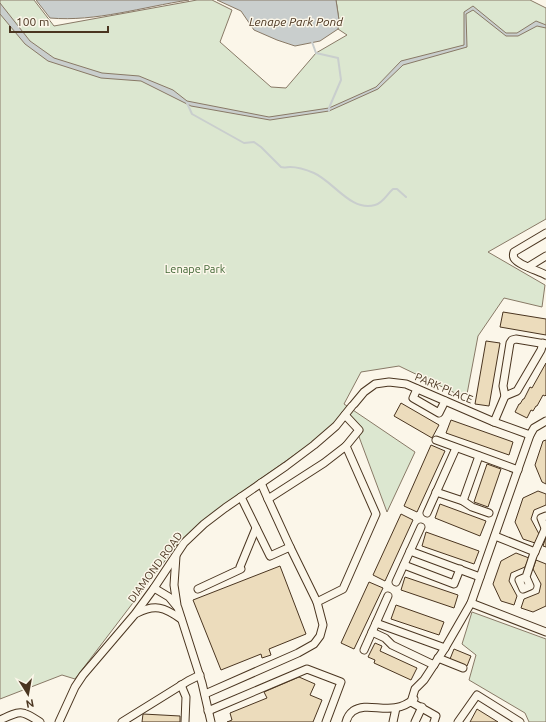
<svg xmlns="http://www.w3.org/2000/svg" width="546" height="722" font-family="Ubuntu,sans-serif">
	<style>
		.green { fill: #dce7d0; stroke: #887966 }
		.water { fill: #c9cecd; stroke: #887966 }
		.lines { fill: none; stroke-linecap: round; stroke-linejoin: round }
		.stream { stroke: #c9cecd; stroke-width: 2 }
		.building { fill: #ecdcbc; stroke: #4a3520 }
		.minor-casing { stroke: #4a3520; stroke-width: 9 }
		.minor { stroke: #fbf6e9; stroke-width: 7 }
		.labels { text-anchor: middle; stroke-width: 3; stroke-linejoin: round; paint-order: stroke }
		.park-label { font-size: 11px; fill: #436837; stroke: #fbf6e9 }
		.street-label { font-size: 11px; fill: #4a3520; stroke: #fbf6e9 }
		.water-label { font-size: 12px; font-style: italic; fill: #4a3520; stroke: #fbf6e9 }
	</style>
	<rect width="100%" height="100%" fill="#fbf6e9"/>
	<!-- green -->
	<g class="green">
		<polygon points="0,0 34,0 54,26 197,0 212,0 232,10 220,42 271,87 286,88 316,53 347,35 338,29 339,20 336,0 530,0 546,8 546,219 488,252 545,285 542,307 504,298 478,336 467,394 455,393 399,366 361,372 344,404 415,452 387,512 355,426 340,418 328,431 245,490 180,541 75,679 62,675 0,699"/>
		<polygon points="472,612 546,639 546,722 529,722 525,713 469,680 476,655 462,644"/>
	</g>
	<!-- water -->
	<g class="water">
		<path d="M 36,0 L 189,0 C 142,7 96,22 50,18 Z"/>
		<polygon points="217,0 336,0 339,20 338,29 320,41 295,46 277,40 254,30 241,11"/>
		<polygon points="0,3 30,41 54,58 102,73 139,76 173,90 187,101 269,117 329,108 376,87 401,61 464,45 464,12 473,6 506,33 517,33 536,21 546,25 546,28 537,26 518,36 506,36 473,10 466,14 467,47 403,65 378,89 329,111 270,120 191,106 141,81 101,78 48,61 25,44 0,14"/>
	</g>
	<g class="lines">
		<!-- stream -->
		<g class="stream">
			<polyline points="312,42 316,53 338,58 341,80 329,108 329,111"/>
			<path d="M 187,103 L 192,114 L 244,143 L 254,142 L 261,147 L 281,167 C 284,168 287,167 290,167 C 298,167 307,170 314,173 C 334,182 351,212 375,205 C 383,203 387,194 393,189 L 397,189 L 406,197"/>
		</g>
	</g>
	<!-- building -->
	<g class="building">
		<polygon points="503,312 546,319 546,335 500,327"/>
		<polygon points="486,341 500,343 489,406 475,404"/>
		<polygon points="546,363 546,395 545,396 543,395 537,406 536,406 533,411 531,410 527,418 515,412 519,404 520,404 523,399 524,399 530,387 532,388"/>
		<polygon points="401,403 439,425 432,438 394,416"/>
		<polygon points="451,420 513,442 509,455 446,433"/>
		<polygon points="546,440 546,484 542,482 535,465 543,441"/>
		<polygon points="431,445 445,451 417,512 404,506"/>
		<polygon points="487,464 501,469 488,507 474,502"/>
		<polygon points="538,491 546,494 546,505 534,510 531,519 539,534 535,543 523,539 515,522 523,498"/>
		<polygon points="440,504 486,521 480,536 435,518"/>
		<polygon points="401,514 413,520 385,581 373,575"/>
		<polygon points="426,532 479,551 474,564 422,546"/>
		<polygon points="546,537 546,547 543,546"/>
		<polygon points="516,553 529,558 525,567 511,573 509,581 517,596 514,605 501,601 493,584 501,561"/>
		<polygon points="536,560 546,564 546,606 533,612 521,608 524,599 539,593 541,584 533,569"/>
		<polygon points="280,566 306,634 269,649 271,655 262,658 261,654 221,670 193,600"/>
		<polygon points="405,577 458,595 454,608 401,590"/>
		<polygon points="369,582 383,588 354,649 341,643"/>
		<polygon points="396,605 444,622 439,635 391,619"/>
		<polygon points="375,643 382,646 380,651 417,668 411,680 374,663 375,660 368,657"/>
		<polygon points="454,649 471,656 467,666 450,659"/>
		<polygon points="299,677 315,684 310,695 322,700 313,722 227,722 232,720 230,713 267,698 264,692"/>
		<polygon points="477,709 498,722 470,722"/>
		<polygon points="143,714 180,716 180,722 142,722"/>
	</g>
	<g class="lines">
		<defs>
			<g id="minor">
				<path d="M 546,233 L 514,252 C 513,255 513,256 514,258 C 518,265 539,271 546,275"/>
				<polyline points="528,267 546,256"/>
				<polyline points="417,389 413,398 439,413 445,401"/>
				<polyline points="505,396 517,391 541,350 543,343"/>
				<polyline points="354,404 364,392 375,384 389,382 406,384 494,422 530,435"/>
				<polyline points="345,415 359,430 346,446"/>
				<polyline points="494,422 505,396 503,386 510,343 512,340 516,339 546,344"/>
				<polyline points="436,440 518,470"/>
				<polyline points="436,492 463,501 472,507 489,513"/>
				<polyline points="241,497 270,556 290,547 317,602"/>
				<polyline points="268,499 290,547"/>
				<polyline points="463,501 479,456"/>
				<polyline points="427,513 456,448"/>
				<polyline points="545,528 541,518 546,516"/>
				<polyline points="495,536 535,552"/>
				<polyline points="410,551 480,577"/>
				<polyline points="176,556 174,585 177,605"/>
				<polyline points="404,565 454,584 460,569"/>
				<polyline points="526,577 519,580 523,589 530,586 526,577 533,556 546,527"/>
				<polyline points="396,582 421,527"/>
				<polyline points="154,588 169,597 178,608 202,683 211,722"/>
				<polyline points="198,589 241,569 240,567 256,528"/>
				<polyline points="471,603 546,632"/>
				<path d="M 137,613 C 155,604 164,607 181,619"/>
				<polyline points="376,623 445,648"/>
				<polyline points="372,632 385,638 392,645 434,665"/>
				<polyline points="364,650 388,596"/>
				<polyline points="438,658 463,668"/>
				<polyline points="181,685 186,697 185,722"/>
				<polyline points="205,694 298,653 314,644 320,636 323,625 317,602 343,589 376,514 346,446 324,463 268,499 261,483"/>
				<polyline points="411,702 415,689 424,680 445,648 471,603 530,435 534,428 546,421"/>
				<polyline points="411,702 436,716 434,722"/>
				<polyline points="208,711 307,669 341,682 326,722"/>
				<path d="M 0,720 C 21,710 21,710 40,722"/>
				<polyline points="59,722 75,687 83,675 135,614 154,588 184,543 204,524 225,508 286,466 314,445 336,426 352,406"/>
				<polyline points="122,722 188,681 200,675"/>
				<path d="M 346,722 C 347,718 349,714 353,711 C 369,700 392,718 414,699"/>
				<polyline points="393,722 396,708"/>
				<polyline points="415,722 422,707"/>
				<polyline points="458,722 477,695 520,722"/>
			</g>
		</defs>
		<!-- minor casing -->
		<use href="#minor" class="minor-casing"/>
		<!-- minor -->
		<use href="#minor" class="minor"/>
	</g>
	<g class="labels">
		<!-- park labels -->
		<g class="park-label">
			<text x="195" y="273">Lenape Park</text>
		</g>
		<!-- street labels -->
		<g class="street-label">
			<text transform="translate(444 388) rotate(23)" y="4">PARK PLACE</text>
			<text transform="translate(155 567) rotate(-54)" y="4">DIAMOND ROAD</text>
		</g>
		<!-- water labels -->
		<g class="water-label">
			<text x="296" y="26">Lenape Park Pond</text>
		</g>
	</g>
	<!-- north arrow -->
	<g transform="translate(28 694) rotate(169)" stroke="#fbf6e9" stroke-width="3" paint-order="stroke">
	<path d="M0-3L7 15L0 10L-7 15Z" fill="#4a3520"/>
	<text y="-6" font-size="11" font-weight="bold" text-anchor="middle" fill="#4a3520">N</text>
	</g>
	<!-- scale -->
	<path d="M10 26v6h98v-6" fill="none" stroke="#4a3520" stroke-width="2"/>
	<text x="16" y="26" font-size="12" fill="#4a3520" stroke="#fbf6e9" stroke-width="3" paint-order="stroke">100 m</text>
</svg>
